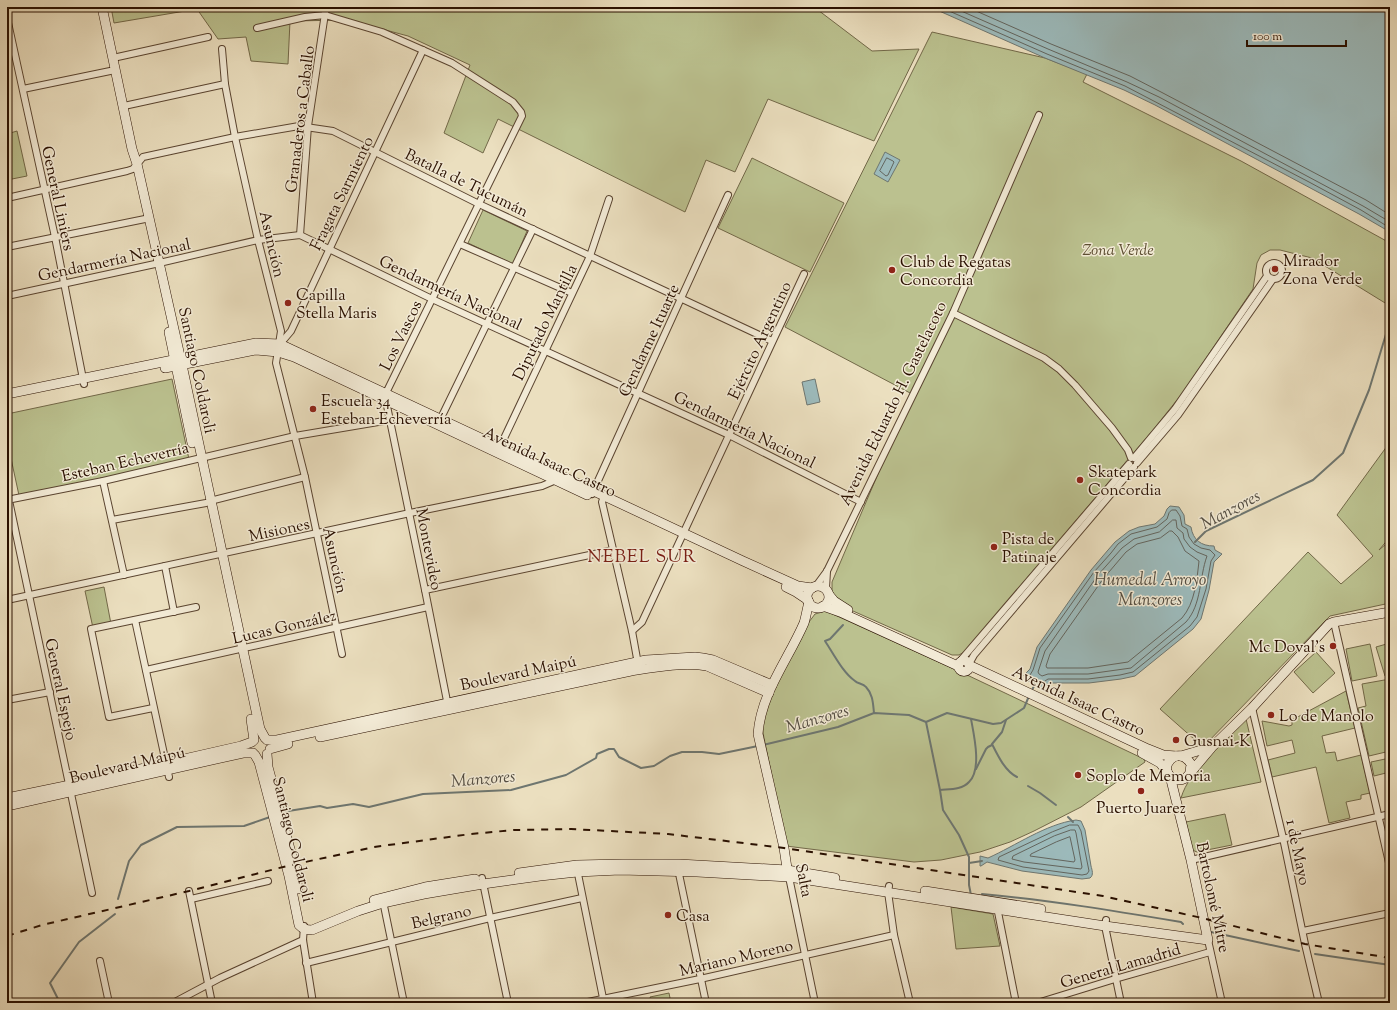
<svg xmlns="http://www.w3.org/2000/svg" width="1397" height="1010" font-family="'Sorts Mill Goudy',serif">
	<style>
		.green { fill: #bbc18f; stroke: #726848 }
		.water { fill: #9cbabb; stroke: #6e7670 }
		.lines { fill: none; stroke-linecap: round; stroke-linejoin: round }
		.shore { stroke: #63655e; stroke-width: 1 }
		.stream { stroke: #6e7670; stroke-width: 2 }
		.street-casing { stroke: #5a4430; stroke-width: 8 }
		.secondary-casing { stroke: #2a1000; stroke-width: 10 }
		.street { stroke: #f2ead5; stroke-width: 6 }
		.secondary { stroke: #f2ead5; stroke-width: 9 }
		.rail { stroke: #2a1000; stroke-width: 2; stroke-dasharray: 7 7; stroke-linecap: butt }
		.poi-dot { fill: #8f2418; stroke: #f2ead5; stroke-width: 1.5 }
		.labels { text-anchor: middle; stroke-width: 3; stroke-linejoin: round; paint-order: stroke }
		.street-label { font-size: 16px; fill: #2a1000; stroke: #f2ead5 }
		.park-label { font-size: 16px; font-style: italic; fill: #5d4e32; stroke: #f2ead5 }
		.poi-label { font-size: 16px; fill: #2a1000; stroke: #f2ead5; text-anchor: start }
		.water-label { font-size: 17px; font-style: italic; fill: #524c41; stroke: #f2ead5 }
		.quarter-label { font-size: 18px; letter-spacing: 1px; fill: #7a1f14; stroke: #f2ead5 }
	</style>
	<rect width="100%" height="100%" fill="#ebdfbf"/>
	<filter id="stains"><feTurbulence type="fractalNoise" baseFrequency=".005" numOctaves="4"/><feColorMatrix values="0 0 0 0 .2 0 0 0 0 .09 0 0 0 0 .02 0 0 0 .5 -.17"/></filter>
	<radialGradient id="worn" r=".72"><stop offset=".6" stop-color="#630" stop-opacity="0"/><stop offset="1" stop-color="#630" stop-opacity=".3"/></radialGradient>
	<!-- green -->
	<g class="green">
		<polygon points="111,7 814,7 872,51 919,49 874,141 768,99 735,172 706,160 685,212 498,119 483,153 444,133 470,65 408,36 348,20 290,21 288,64 251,61 246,37 218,39 197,9 114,23"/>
		<polygon points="932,32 1045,58 1087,74 1083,82 1241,161 1390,243 1390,306 1312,258 1280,250 1270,250 1261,255 1257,263 1253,289 1181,395 1153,430 964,652 959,655 952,655 844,607 832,593 832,582 912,394 785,327"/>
		<polygon points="17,131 27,176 7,180 7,134"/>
		<polygon points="752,158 844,203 810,272 718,228"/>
		<polygon points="483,210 527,231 513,264 468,243"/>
		<polygon points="172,379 190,464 20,500 7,440 7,414"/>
		<polygon points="1390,442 1390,537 1379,550 1386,544 1390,543 1390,603 1330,616 1203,747 1160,709 1308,552 1341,584 1373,556 1337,515"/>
		<polygon points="104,587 111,624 93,628 85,591"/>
		<path d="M 826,611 L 954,669 L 959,674 L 965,674 L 1144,759 L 1145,762 L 1081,807 L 1034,831 L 1010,842 L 980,852 L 941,860 L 914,862 L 786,846 L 762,728 C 769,690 792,656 809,622 L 815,614 Z"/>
		<polygon points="1390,643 1390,675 1385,676 1376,647"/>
		<polygon points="1370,644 1377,676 1352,681 1346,649"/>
		<polygon points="1316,652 1335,673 1313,693 1294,672"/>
		<polygon points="1390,679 1390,751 1369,756 1358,708 1366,706 1362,684"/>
		<polygon points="1346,691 1355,728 1322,736 1326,753 1335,752 1337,761 1361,755 1370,793 1361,795 1361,799 1346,802 1350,818 1329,823 1316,767 1272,777 1268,760 1295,753 1292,740 1267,746 1262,721 1289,726 1292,725 1292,720"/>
		<path d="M 1246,719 L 1261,782 L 1181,798 C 1189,770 1225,740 1246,719 Z"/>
		<polygon points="1390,758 1390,772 1374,776 1371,762"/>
		<polygon points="1225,814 1232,845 1197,852 1192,850 1186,822"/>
		<polygon points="951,907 993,914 1000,946 956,949"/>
		<polygon points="669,993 671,1003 652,1003 650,997"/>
	</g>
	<!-- water -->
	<g class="water">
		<polygon points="927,7 1390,7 1390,232 1359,214 1155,105 1124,90 1045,58 937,10"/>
		<polygon points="885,152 900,160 888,182 874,174"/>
		<polygon points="815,379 820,402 807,405 802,382"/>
		<path d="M 1170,506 L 1179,507 L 1184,515 L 1185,524 L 1191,527 C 1193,540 1201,546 1214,546 L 1215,550 L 1222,554 L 1214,562 L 1209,590 L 1201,619 L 1193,629 L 1135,676 L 1121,679 L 1089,683 L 1049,683 L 1041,689 L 1035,682 L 1026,681 L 1024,675 L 1030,669 L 1037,647 L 1091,570 L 1108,550 L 1115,542 L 1129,531 L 1139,527 L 1155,524 L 1164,516 L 1167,509 Z"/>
		<path d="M 1076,820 L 1081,821 L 1085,830 L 1091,866 C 1092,870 1094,875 1090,878 L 1082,879 L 1022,871 L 987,862 L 981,866 L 980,866 L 980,856 L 988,858 C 1015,846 1046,824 1076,820 Z"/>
	</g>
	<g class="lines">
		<!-- shore -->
		<g class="shore">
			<polyline points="940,7 1047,54 1125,86 1309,182 1361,210 1390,228"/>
			<polyline points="952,7 1048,49 1127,82 1159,97 1363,206 1390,222"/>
			<polyline points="967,7 1051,44 1130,76 1161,92 1366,200 1390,215"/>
			<polygon points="887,158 893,161 894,162 888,175 886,176 880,171"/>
			<polygon points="1172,510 1176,510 1180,516 1182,526 1187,529 1189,537 1194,544 1201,548 1210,550 1215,555 1211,561 1206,589 1197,617 1190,626 1133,672 1120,675 1088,679 1048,679 1042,683 1036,679 1030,677 1030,675 1033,670 1040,648 1094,572 1111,553 1118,544 1131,534 1157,527 1167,519 1169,513"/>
			<path d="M 1173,520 L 1176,520 L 1177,528 L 1183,533 L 1184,539 L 1190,547 L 1197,552 L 1207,556 C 1199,578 1202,604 1186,622 L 1131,668 L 1088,674 L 1048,674 L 1042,676 L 1039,674 L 1038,672 L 1045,651 L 1098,575 L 1122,548 L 1134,539 L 1159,532 Z"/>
			<path d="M 1170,531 L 1172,531 L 1178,537 L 1185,551 L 1199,561 C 1197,579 1195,603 1182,618 L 1128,662 L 1088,668 L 1047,668 L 1046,666 L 1050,654 L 1103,579 L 1126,552 L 1137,544 L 1160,538 Z"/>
			<polygon points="1070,825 1078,825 1081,831 1089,871 1087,874 1082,875 1023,867 998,860 999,857 1052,832"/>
			<polygon points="1071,830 1075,830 1076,833 1082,867 1081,869 1024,862 1012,859 1013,856 1054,836"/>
			<polygon points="1070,837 1075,860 1074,862 1030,856 1031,854 1056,842"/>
		</g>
		<!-- stream -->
		<g class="stream">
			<polyline points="1195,542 1206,531 1313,480 1343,453 1369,390 1390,321"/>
			<path d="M 843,625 L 830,639 L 825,641 C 833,653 843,673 855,681 C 858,684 863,683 866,687 C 873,694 873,704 874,713"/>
			<polyline points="1031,692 1036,682"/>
			<path d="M 1006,720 L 1002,732 L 992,744 C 998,756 1005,771 1017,777"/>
			<polyline points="926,722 940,790"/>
			<polyline points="763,745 838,727 874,713 909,715 926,722 947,713 993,724 1001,723 1024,708 1029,696"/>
			<polyline points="976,769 986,749 988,747 992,745"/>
			<polyline points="1028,786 1040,793 1056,805"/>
			<polyline points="282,812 320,806 327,808 353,804 369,807 423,794 511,790 566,775 596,758 597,754 609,749 614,749 619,757 641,768 654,766 670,756 682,752 702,752 719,754 758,746"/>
			<polyline points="1068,817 1073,822"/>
			<polyline points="969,863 982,861"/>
			<path d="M 982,894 C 1049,900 1115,911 1181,922 L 1183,924"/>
			<path d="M 971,895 L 969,885 L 969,857 L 959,835 L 943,810 L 940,790 C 949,789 962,790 969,782 C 982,770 974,735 971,719"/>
			<polyline points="118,899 129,861 141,845 177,827 244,826 270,817"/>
			<polyline points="1211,932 1299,951"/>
			<polyline points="1315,954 1390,965"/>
			<polyline points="60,1003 50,983 79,942 115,914"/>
		</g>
		<defs>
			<g id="street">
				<polyline points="7,18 55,237 84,384"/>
				<polyline points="257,28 305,17 325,15 382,32 452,63 513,102 521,112 522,116 386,393 387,406 425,590 448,706"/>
				<polyline points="222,49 225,84 235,137 258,240 281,331 276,363 305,477 342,654"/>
				<polyline points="113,58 208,37"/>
				<polyline points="23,89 115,70"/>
				<polyline points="124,106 225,84"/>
				<polyline points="7,198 127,171 133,169 143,157 235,137 299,126 333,131 479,204 772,341"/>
				<polyline points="300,235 308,126 326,7"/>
				<polyline points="460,244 572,293"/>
				<polyline points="7,247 145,219"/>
				<circle cx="1274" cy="271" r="8"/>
				<polyline points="7,296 155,264 258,240 300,235 432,299 729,435 861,502"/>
				<polyline points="953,313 1044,358 1059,369 1075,385 1112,428 1128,450 1131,458"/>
				<polyline points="280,344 291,331 423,50"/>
				<polyline points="439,422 533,229"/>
				<polyline points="499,449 590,256 609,199"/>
				<polyline points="1134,458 1175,409 1267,276"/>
				<polyline points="1137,463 1178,415 1273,279"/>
				<polyline points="103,481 124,575"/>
				<polyline points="7,491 92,893"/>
				<polyline points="592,494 728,195"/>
				<polyline points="604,496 602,502 632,631 638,664"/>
				<polyline points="7,500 103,481 295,436 390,420"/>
				<polyline points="112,520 206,503 214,500 305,477"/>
				<polyline points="165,566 174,612"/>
				<polyline points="816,586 827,571 953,313 1039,115"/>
				<polyline points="826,588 827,571"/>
				<polyline points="425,590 613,550"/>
				<polyline points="7,600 410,513 542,486 556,480"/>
				<polyline points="135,620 169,777"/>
				<polyline points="1334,622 1390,867"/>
				<polyline points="632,631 642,622 804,274"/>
				<polyline points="961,660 1129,464"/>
				<polyline points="969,664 974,655 1134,467"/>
				<polyline points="146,670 428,607"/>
				<polyline points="7,700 50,692"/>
				<polyline points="153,708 109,717 91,629 196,607"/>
				<polyline points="1252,708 1283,838 1305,944 1319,1003"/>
				<polyline points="1191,860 1390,814"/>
				<polyline points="577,869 604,1003"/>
				<polyline points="678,869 706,1003"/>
				<polyline points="789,877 815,1003"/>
				<polyline points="482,878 508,1003"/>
				<polyline points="889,886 888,892 894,935 910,1003"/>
				<polyline points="189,891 212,1003"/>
				<polyline points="191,899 268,881"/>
				<polyline points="383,901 404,1003"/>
				<polyline points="997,907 1016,1003"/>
				<polyline points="1106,920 1105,926 1121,1003"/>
				<polyline points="304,926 303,940 313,1003"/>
				<polyline points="1303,931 1390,913"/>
				<polyline points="1208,940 1222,1003"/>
				<polyline points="100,961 109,1003"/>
				<polyline points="306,963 490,918 582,898"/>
				<polyline points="173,1003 220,978 303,940"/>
				<polyline points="583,1003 700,979 894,935"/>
				<polyline points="1037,1003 1115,979 1210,952"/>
			</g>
			<g id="secondary">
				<polyline points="102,7 132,149 137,164 182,365 258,720 260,729 265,738"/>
				<polyline points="169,332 192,443"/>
				<polyline points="165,368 256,350 278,352 294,357 587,495"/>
				<polyline points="7,394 256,343 280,344 743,561 798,586 812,588"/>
				<circle cx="818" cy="597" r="11"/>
				<polyline points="786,587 796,592 808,600"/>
				<polyline points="829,595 834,601 848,610"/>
				<polyline points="823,606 840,612 958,666"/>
				<circle cx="964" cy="666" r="5.5"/>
				<polyline points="969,665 1148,749 1163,755 1176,756"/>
				<polyline points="251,719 254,740"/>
				<path d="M 320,737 L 631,671 C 656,667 683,662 707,666 L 769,693"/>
				<polyline points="267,740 277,740 646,660 695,657 703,658 713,660 772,685"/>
				<polyline points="270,749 288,744"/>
				<polyline points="1142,753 1160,763 1168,773"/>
				<polyline points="267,754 268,767 294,864 298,889"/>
				<path d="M 255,755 L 259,762 L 289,876 L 299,925 C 303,929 305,930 312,930 L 358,911 L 383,903 L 424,894 L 483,884 L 540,876 L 577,872 L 620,870 L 697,872 L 789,877 L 1105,926 L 1208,940 L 1191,860 L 1170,776"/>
				<polyline points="1181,756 1211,747"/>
				<path d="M 1190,772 L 1191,764 C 1177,742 1155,770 1174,779 C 1178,781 1182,780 1186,778 L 1212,747 L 1252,708 L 1329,624 L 1334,622 L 1390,612"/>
				<polyline points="7,798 70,785 241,746 252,742"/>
				<polyline points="7,806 243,753 253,753"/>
				<polyline points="519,873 577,865 623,864 679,864 787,870 835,878"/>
				<path d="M 788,875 L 784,848 L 758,734 C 761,693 788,660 804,623 C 806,617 807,609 809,602"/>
				<polyline points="925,891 1041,909"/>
				<polyline points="374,900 425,887 475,879"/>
			</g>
		</defs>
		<!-- street casing -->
		<use href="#street" class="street-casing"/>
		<!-- secondary casing -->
		<use href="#secondary" class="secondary-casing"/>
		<!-- street -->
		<use href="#street" class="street"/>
		<!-- secondary -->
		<use href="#secondary" class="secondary"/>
		<!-- rail -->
		<polyline class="rail" points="7,936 42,925 189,891 287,866 374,847 471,834 514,830 571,829 668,834 784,848 1103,896 1202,918 1305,944 1390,958"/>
	</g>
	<!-- markers -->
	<g class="poi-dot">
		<circle cx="1275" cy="269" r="4"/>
		<circle cx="892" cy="270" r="4"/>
		<circle cx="288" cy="303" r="4"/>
		<circle cx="313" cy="409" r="4"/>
		<circle cx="1080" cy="480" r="4"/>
		<circle cx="994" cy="547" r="4"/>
		<circle cx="1333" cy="646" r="4"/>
		<circle cx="1271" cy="715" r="4"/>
		<circle cx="1176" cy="740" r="4"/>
		<circle cx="1078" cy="775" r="4"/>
		<circle cx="1141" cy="791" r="4"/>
		<circle cx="668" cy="915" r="4"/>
	</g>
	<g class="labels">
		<!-- street labels -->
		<g class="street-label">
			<text transform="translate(299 119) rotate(-83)" y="6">Granaderos a Caballo</text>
			<text transform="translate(467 182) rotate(26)" y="6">Batalla de Tucumán</text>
			<text transform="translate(341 193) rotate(-64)" y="6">Fragata Sarmiento</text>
			<text transform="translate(59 198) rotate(78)" y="6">General Liniers</text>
			<text transform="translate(273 244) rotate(77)" y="6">Asunción</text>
			<text transform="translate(114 259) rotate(-12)" y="6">Gendarmería Nacional</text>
			<text transform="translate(451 292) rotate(25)" y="6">Gendarmería Nacional</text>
			<text transform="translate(544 322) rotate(-64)" y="6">Diputado Mantilla</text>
			<text transform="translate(400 335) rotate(-64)" y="6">Los Vascos</text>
			<text transform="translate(648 340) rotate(-65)" y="6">Gendarme Ituarte</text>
			<text transform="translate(759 340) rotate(-65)" y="6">Ejército Argentino</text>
			<text transform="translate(198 370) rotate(78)" y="6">Santiago Coldaroli</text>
			<text transform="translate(892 403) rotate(-64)" y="6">Avenida Eduardo H. Gastelacoto</text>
			<text transform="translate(745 429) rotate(26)" y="6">Gendarmería Nacional</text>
			<text transform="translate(125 461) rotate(-13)" y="6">Esteban Echeverría</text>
			<text transform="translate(550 461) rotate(25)" y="6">Avenida Isaac Castro</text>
			<text transform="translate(279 529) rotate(-12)" y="6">Misiones</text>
			<text transform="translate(430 549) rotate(79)" y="6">Montevideo</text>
			<text transform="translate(336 560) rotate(78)" y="6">Asunción</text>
			<text transform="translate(284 626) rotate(-13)" y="6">Lucas González</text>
			<text transform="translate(518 672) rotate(-12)" y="6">Boulevard Maipú</text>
			<text transform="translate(62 689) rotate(78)" y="6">General Espejo</text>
			<text transform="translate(1079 700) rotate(25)" y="6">Avenida Isaac Castro</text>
			<text transform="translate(127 764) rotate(-13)" y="6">Boulevard Maipú</text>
			<text transform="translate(294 839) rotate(76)" y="6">Santiago Coldaroli</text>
			<text transform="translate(1299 852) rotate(78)" y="6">1 de Mayo</text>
			<text transform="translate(805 880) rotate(79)" y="6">Salta</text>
			<text transform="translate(1214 897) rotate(78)" y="6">Bartolomé Mitre</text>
			<text transform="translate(441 916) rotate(-13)" y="6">Belgrano</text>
			<text transform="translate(736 957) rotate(-13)" y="6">Mariano Moreno</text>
			<text transform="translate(1120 965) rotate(-16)" y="6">General Lamadrid</text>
		</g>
		<!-- park labels -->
		<g class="park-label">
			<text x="1118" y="255">Zona Verde</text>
		</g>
		<!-- poi labels -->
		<g class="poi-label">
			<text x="1283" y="266">Mirador<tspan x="1283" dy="18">Zona Verde</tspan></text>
			<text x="900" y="267">Club de Regatas<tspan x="900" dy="18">Concordia</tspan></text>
			<text x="296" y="300">Capilla<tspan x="296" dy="18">Stella Maris</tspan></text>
			<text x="321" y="406">Escuela 34<tspan x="321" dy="18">Esteban Echeverría</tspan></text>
			<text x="1088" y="477">Skatepark<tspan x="1088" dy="18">Concordia</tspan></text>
			<text x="1002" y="544">Pista de<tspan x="1002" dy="18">Patinaje</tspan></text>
			<text x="1325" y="652" text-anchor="end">Mc Doval's</text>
			<text x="1279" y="721">Lo de Manolo</text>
			<text x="1184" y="746">Gusnai-K</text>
			<text x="1086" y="781">Soplo de Memoria</text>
			<text x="1141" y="813" text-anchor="middle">Puerto Juarez</text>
			<text x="676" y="921">Casa</text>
		</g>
		<!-- water labels -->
		<g class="water-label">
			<text transform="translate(1230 509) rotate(-28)" y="6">Manzores</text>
			<text x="1150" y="585">Humedal Arroyo<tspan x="1150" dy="20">Manzores</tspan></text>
			<text transform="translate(817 718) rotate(-16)" y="6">Manzores</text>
			<text transform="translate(483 778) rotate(-5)" y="6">Manzores</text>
		</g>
		<!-- quarter labels -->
		<g class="quarter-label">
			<text x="642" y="562">NEBEL SUR</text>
		</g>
	</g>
	<!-- margin -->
	<rect width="1397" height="1010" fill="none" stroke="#ebdfbf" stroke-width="24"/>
	<rect x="8" y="8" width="1381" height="994" fill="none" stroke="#2a1000" stroke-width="2"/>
	<rect x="12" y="12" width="1373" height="986" fill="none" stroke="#2a1000"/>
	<!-- scale -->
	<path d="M1247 40v6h99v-6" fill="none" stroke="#2a1000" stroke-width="2"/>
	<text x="1253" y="40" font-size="12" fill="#2a1000" stroke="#f2ead5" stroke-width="3" paint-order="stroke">100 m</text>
	<rect width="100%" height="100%" filter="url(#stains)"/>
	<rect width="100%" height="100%" fill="url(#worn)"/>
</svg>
